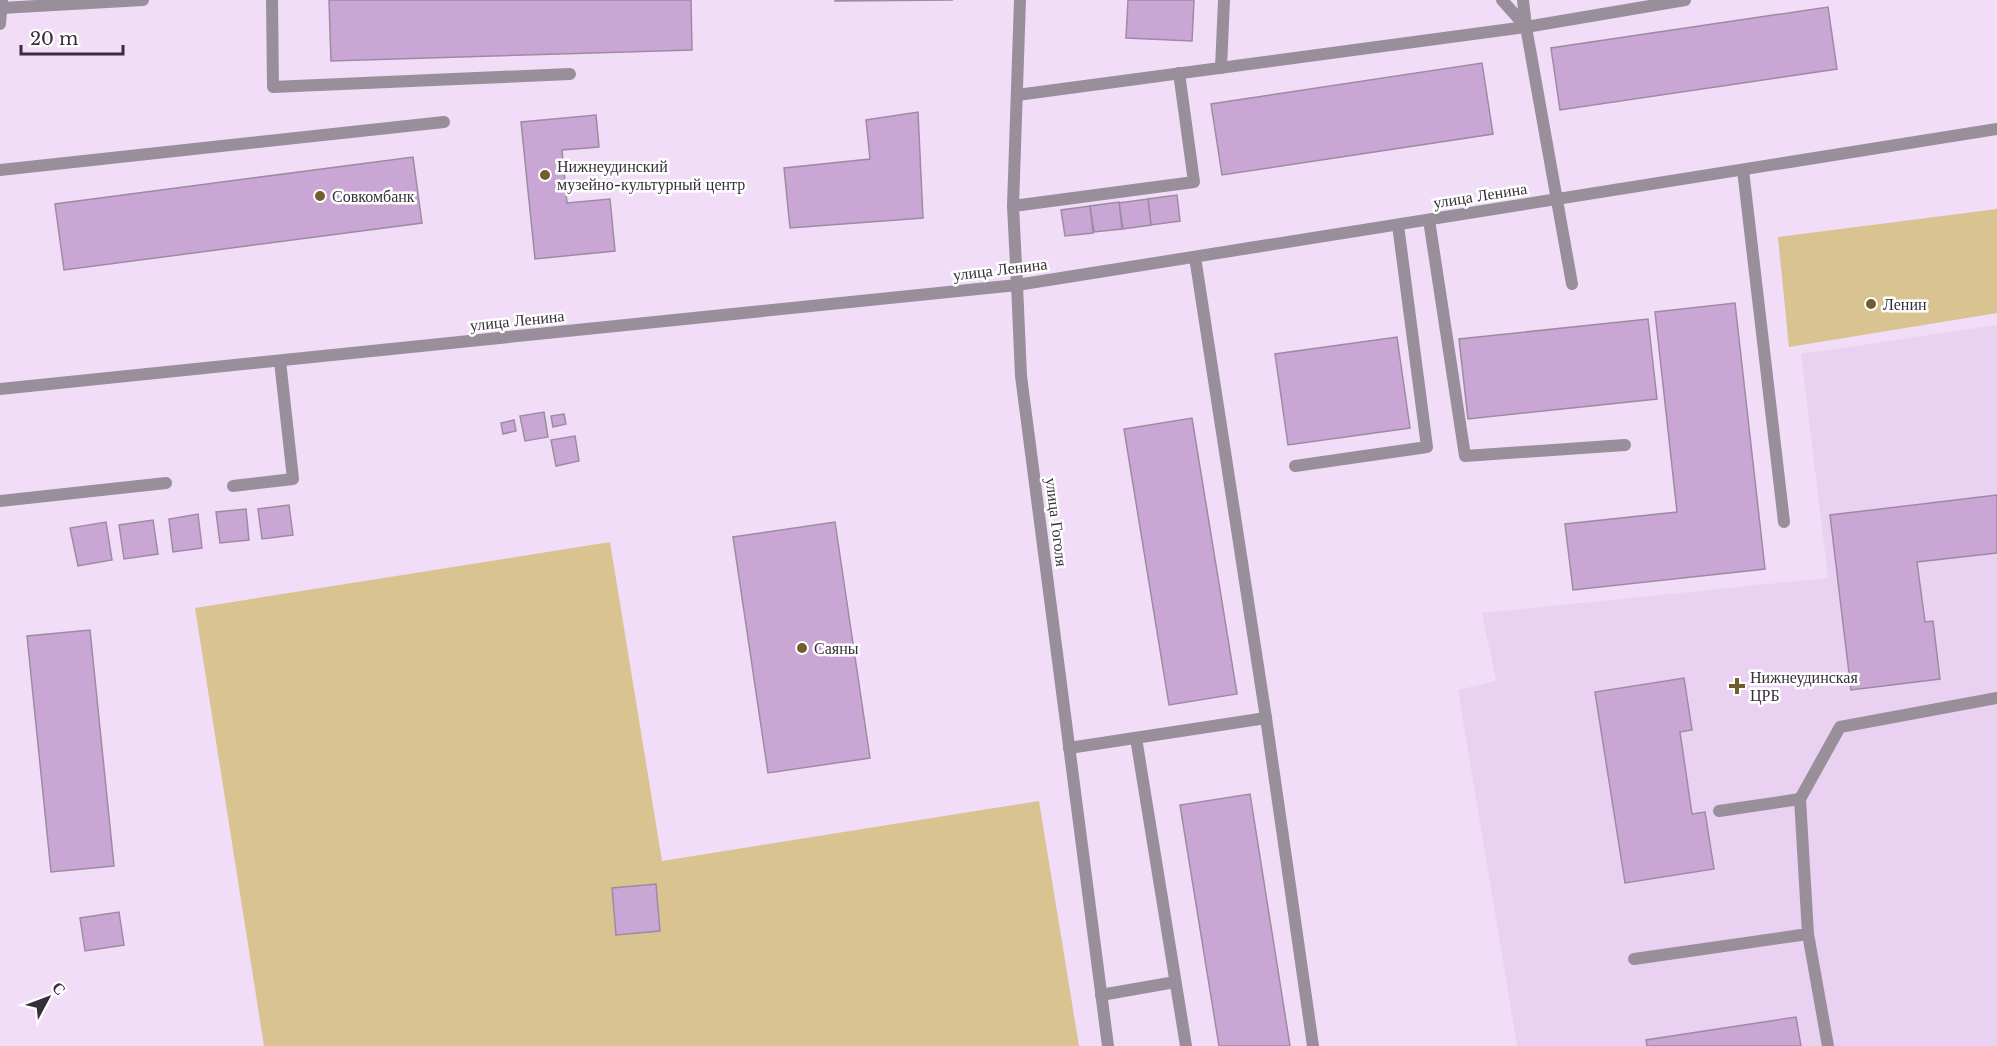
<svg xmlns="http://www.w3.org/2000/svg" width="1997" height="1046" font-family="'Libre Baskerville',serif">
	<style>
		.built { fill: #ead1f1 }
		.green { fill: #d9c391 }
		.building { fill: #c9a6d3; stroke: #9d8ba3; stroke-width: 1.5 }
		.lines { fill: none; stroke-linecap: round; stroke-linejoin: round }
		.service { stroke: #988f9a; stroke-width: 12 }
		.minor { stroke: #988f9a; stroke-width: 12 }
		.tertiary { stroke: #988f9a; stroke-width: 12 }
		.poi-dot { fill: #725e2d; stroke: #fff; stroke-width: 2 }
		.labels { text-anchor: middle; stroke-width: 5; stroke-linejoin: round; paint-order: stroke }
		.poi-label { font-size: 16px; fill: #362e38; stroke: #fff; text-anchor: start }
		.street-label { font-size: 16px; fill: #362e38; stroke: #fff }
	</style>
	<rect width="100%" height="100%" fill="#f1ddf7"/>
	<!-- built -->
	<polygon class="built" points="1997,325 1997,1046 1517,1046 1458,690 1496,681 1482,613 1828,578 1801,354"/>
	<!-- green -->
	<g class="green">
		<polygon points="1997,209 1997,313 1789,347 1778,237"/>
		<polygon points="610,542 662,861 1039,801 1079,1046 264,1046 195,608"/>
	</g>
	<!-- building -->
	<g class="building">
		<polygon points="329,0 691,0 692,50 331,61"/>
		<polygon points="835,0 953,0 835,1"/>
		<polygon points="1128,0 1194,0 1192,41 1126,38"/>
		<polygon points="1828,7 1837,69 1560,110 1551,48"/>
		<polygon points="1482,63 1493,134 1222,175 1211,104"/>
		<polygon points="918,112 923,218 790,228 784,168 870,159 866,120"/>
		<polygon points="596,115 599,147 562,150 567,203 610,199 615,251 535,259 521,122"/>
		<polygon points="413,157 422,223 64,270 55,204"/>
		<polygon points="1177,195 1180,221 1151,225 1148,199"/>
		<polygon points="1148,199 1151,225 1123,229 1119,203"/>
		<polygon points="1119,202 1122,229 1094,232 1090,206"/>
		<polygon points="1090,206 1093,233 1065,236 1061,210"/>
		<polygon points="1735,303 1765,569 1573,590 1565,524 1677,512 1655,312"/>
		<polygon points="1648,319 1657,399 1468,419 1459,339"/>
		<polygon points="1397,337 1410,428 1288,445 1275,354"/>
		<polygon points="544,412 548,437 525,441 520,416"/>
		<polygon points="564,414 566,424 553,427 551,416"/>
		<polygon points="1192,418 1237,694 1169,705 1124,429"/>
		<polygon points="514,420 516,431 503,434 501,423"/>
		<polygon points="575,436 579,461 556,466 551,440"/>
		<polygon points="1997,495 1997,553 1917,562 1925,622 1933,621 1940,679 1851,690 1830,515"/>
		<polygon points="289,505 293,535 262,539 258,509"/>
		<polygon points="246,509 249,540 220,543 216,512"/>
		<polygon points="198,514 202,548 173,552 169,519"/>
		<polygon points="153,520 158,554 124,559 119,525"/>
		<polygon points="106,522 112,560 78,566 70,528"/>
		<polygon points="835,522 870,758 768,773 733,537"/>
		<polygon points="90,630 114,866 51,872 27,636"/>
		<polygon points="1684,678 1692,730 1680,732 1692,814 1705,812 1714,869 1625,883 1595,692"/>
		<polygon points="1250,794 1290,1046 1219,1046 1180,805"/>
		<polygon points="656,884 660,931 616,935 612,888"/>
		<polygon points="119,912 124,945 85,951 80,918"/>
		<polygon points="1796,1017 1801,1046 1647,1046 1646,1040"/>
	</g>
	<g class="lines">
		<!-- service -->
		<g class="service">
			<polyline points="272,0 273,87 570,74"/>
			<polyline points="1502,0 1526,27"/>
			<polyline points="1523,0 1526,27"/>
			<polyline points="1,8 143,0"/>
			<polyline points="1526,27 1685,0"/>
			<polyline points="1221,68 1224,0"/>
			<polyline points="1017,95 1526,27 1572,284"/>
			<polyline points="0,170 444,122"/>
			<polyline points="1743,170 1784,522"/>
			<polyline points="1013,206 1194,182 1179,73"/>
			<polyline points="1429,220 1465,456 1625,445"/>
			<polyline points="1195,257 1266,718"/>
			<polyline points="1295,466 1427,447 1398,225"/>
			<polyline points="233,486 293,479 280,361"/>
			<polyline points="0,501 166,483"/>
			<polyline points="1136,738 1186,1046"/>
			<polyline points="1069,748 1266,718 1313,1046"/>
			<polyline points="1719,811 1800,799"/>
			<polyline points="1808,934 1828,1046"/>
			<polyline points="1634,959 1808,934 1800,799 1840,727 1997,698"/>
			<polyline points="1101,995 1175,982"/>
		</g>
		<!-- minor -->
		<g class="minor">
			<polyline points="0,24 2,0"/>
			<polyline points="1017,285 1013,206 1020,0"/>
		</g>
		<!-- tertiary -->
		<g class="tertiary">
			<polyline points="1017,285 1021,376 1108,1046"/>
			<polyline points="0,389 1017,285 1997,129"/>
		</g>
	</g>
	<!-- markers -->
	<g class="poi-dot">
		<circle cx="545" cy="175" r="6"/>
		<circle cx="320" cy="196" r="6"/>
		<circle cx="1871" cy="304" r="6"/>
		<circle cx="802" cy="648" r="6"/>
		<path d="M1734 677h6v6h6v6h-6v6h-6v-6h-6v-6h6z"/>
	</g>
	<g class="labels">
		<!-- poi labels -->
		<g class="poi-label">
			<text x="557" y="172">Нижнеудинский<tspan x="557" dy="18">музейно-культурный центр</tspan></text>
			<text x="332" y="202">Совкомбанк</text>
			<text x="1883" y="310">Ленин</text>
			<text x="814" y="654">Саяны</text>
			<text x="1750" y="683">Нижнеудинская<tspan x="1750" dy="18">ЦРБ</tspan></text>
		</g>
		<!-- street labels -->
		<g class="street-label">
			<text transform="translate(1480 195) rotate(-9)" y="6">улица Ленина</text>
			<text transform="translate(1000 269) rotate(-7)" y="6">улица Ленина</text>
			<text transform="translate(517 320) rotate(-6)" y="6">улица Ленина</text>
			<text transform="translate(1057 522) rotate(83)" y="6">улица Гоголя</text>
		</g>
	</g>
	<!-- north arrow -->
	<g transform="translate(48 998) rotate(49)" stroke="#ffffff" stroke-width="4.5" paint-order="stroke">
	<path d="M0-4.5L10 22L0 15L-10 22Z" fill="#362e38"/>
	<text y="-9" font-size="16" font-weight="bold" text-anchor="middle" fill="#362e38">С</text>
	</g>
	<!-- scale -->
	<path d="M21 45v9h102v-9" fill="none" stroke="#362e38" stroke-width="3"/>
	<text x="30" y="45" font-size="18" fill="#362e38" stroke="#ffffff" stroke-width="4.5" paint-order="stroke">20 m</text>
</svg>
